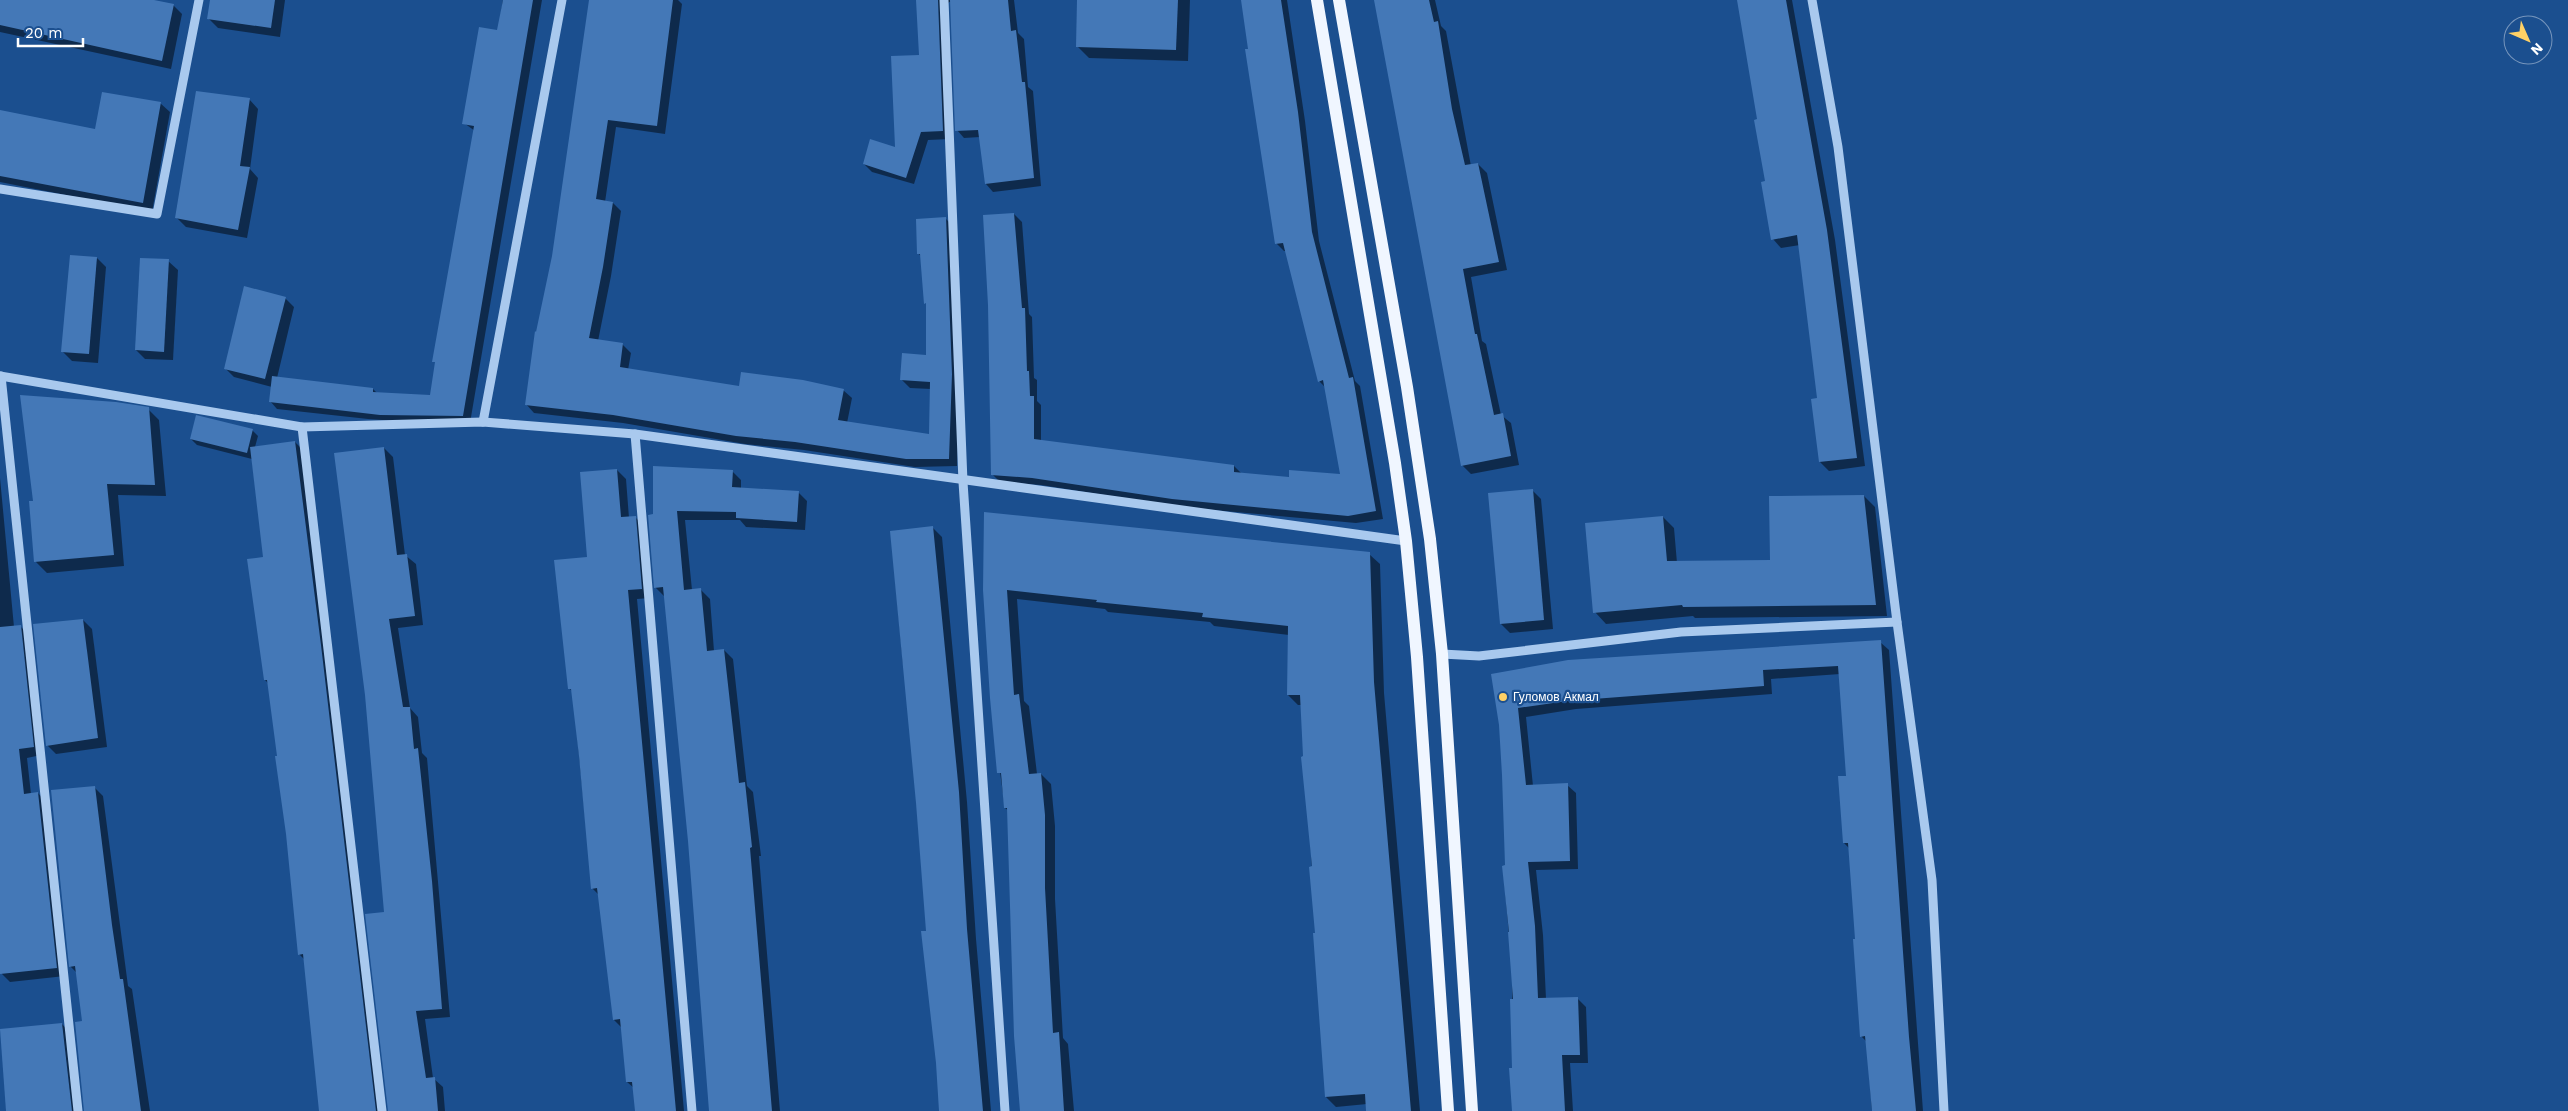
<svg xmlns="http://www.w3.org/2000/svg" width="2568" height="1111" font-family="'Work Sans',sans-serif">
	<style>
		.shadow { fill: #0007 }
		.building { fill: #4478b7 }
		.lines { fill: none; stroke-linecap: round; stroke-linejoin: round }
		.minor { stroke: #a9c9ee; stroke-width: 9 }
		.major { stroke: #f0f6ff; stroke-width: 12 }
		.poi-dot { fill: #ffd166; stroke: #1b4f8f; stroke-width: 2 }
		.labels { text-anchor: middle; stroke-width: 4.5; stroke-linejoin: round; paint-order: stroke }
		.poi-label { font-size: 12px; fill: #fff; stroke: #1b4f8f; text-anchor: start }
	</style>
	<rect width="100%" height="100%" fill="#1b4f8f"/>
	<!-- shadow -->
	<g class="shadow">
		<polygon points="0,0 149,0 173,5 182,14 171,69 0,32"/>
		<polygon points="212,0 285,0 280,37 218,28 209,19"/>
		<polygon points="503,0 542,0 470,423 439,424 368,419 277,409 270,401 272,387 234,377 225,368 285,298 294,307 277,378 373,389 377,393 431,397 436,363 434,361 475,131 464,123 498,32"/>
		<polygon points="591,0 678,0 682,4 665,134 616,127 605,202 613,203 621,211 611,276 598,341 622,344 631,353 628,370 740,387 843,390 852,398 847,423 931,435 931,389 910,388 901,379 927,356 927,305 922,257 918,253 946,219 954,227 960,384 957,466 915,467 804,450 745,444 623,423 534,413 526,404 553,256"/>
		<polygon points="918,0 1014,0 1018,33 1024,39 1028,87 1033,91 1041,186 993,192 986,184 980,137 964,138 957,130 952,2 949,2 945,8 950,139 928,140 914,184 872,172 864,164 896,148 920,56"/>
		<polygon points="1079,0 1190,0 1188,61 1089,58 1077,46"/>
		<polygon points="1242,0 1287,0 1305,121 1319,241 1355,381 1360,386 1383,519 1356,523 1180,507 1041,485 1000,482 992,474 1014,214 1022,222 1029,314 1032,317 1034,378 1037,380 1037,401 1041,405 1041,441 1234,466 1242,474 1290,479 1342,475 1326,388 1319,381 1286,251 1284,251 1276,243"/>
		<polygon points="1376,0 1435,0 1441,26 1446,31 1471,166 1478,164 1487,173 1507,270 1471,277 1482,341 1486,344 1501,415 1511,423 1519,465 1471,474 1462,465"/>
		<polygon points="1738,0 1792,0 1835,240 1865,466 1829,471 1820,462 1813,400 1818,399 1800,245 1781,248 1773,239 1759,120"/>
		<polygon points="249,99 258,109 250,169 258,178 247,238 186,227 177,218"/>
		<polygon points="160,103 170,112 152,212 0,182 0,112 96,131"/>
		<polygon points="97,258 106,267 98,363 72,361 63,352"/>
		<polygon points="168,261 178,270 173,360 145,359 136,350"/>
		<polygon points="148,409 159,420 166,496 118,495 124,566 47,573 36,562 30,503 34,502"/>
		<polygon points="252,430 258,436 255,447 295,442 304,451 383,1111 320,1111 305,960 299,954 279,757 269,684 265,680 264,558 252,459 197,445 191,439"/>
		<polygon points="384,448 393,457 405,555 416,564 423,625 398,628 410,708 418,717 422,753 427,758 450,1017 425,1019 433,1078 443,1087 445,1111 389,1111 386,914"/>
		<polygon points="617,470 626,479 629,518 635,517 644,526 650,598 637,599 684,1111 636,1111 634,1088 627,1082 622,1028 614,1020 599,895 592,888 573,692 570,689 589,558"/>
		<polygon points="732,471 741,480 741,489 798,492 807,501 805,530 746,527 740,520 685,520 692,590 701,590 710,599 714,651 724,650 733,659 747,786 753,792 761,856 759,856 780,1111 711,1111 689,841 665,597 655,587 655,515"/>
		<polygon points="0,478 14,627 20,626 29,635 41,755 27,758 31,794 38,793 46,802 65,976 10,982 2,974 0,960"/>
		<polygon points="1532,490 1541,499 1553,629 1510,633 1501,624"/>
		<polygon points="1864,496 1875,507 1887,616 1695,618 1693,616 1606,624 1595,612 1663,517 1674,528 1677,563 1771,561"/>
		<polygon points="933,528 942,537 967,802 976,939 991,1111 941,1111 906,667 903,664 891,532"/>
		<polygon points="1369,554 1380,564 1384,693 1420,1111 1367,1111 1367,1104 1336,1107 1326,1097 1302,705 1298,705 1288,695 1289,635 1214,626 1210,622 1108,612 1105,609 1017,599 1024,701 1029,706 1037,774 1041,774 1051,784 1055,826 1055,899 1063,1038 1068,1044 1074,1111 1021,1111 1009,811 1005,808 996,743 984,590"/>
		<polygon points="83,620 92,629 107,747 56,754 47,745"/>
		<polygon points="1880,642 1889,650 1923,1111 1872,1111 1867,1042 1861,1036 1857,940 1849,848 1844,843 1848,777 1840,674 1771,679 1772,694 1576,709 1526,717 1533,786 1567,785 1576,793 1578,869 1536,870 1543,935 1546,999 1577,998 1586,1007 1588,1063 1570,1063 1573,1111 1513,1111 1512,969 1503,867 1506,867 1503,775 1500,725 1493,675"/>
		<polygon points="94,787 103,796 128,986 132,989 150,1111 85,1111 83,1022 77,973 70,966"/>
		<polygon points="62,1024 71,1034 79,1111 8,1111"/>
	</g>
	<!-- building -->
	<g class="building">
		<polygon points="0,0 154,0 174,4 162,61 0,25"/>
		<polygon points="210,0 275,0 271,28 207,19"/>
		<polygon points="503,0 533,0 463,416 380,415 269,402 272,376 373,388 373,392 430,395 435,362 432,362 474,126 462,124 479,27 497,30"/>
		<polygon points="589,0 673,0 657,126 608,120 596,199 613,202 603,267 589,338 623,343 620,367 739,386 741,372 803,380 844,389 838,420 929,434 930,382 900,380 902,353 926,355 926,303 924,304 920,254 917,254 916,219 946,217 952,374 949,459 906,459 795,442 736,436 613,415 525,405 535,331 536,332 552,256"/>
		<polygon points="916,0 938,0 943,131 921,132 906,178 863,164 870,139 895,147 891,56 919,55"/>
		<polygon points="950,0 1008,0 1011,31 1016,30 1022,82 1025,82 1034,178 985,184 978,130 955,131"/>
		<polygon points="1077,0 1178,0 1176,50 1076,47"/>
		<polygon points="1241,0 1281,0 1298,112 1312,232 1349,378 1353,377 1376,511 1348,516 1172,499 1032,478 991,475 988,305 983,215 1014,213 1022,308 1025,308 1027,371 1029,371 1030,396 1034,396 1034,439 1234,465 1234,472 1289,477 1289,470 1340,474 1323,380 1318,382 1283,243 1275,244 1245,49 1248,49"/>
		<polygon points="1374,0 1429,0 1434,22 1438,21 1452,109 1465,165 1478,163 1499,262 1463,269 1475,334 1477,334 1494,415 1503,413 1511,456 1461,466"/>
		<polygon points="1737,0 1786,0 1827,230 1857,458 1819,462 1811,399 1817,398 1797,235 1771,240 1761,182 1765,181 1754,120 1757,119"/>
		<polygon points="196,91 250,98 240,166 250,167 238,230 175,218"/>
		<polygon points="102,92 161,102 143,203 0,176 0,110 95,129"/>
		<polygon points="70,255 97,257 89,354 61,352"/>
		<polygon points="140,258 169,259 164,352 135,350"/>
		<polygon points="244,286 286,297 265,379 224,369"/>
		<polygon points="20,395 116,402 149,407 155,485 107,484 114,555 34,562 29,501 33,501"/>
		<polygon points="196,415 253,429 247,453 190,439"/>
		<polygon points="295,441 321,645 376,1111 319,1111 303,954 298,955 286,834 275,756 277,756 267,680 264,680 247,559 263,557 250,447"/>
		<polygon points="384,447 397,555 407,554 415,616 389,619 403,707 410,707 414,749 418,748 432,881 442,1009 416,1011 426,1078 435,1077 438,1111 388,1111 365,914 384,912 365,695 334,453"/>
		<polygon points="653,466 733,470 732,487 799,491 797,522 736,518 736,512 677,511 684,590 701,588 707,651 724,649 739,783 745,782 752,847 750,848 772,1111 709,1111 688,841 663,587 654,588 648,515 653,514"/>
		<polygon points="617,469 621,517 636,516 642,589 628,590 676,1111 635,1111 632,1082 626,1082 620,1019 613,1020 597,888 591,889 579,756 571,689 568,689 554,560 587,557 580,472"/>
		<polygon points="1533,489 1544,620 1500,624 1488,493"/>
		<polygon points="1864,495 1876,605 1683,607 1682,605 1593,613 1585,523 1663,516 1667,561 1770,560 1769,496"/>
		<polygon points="984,512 1370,552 1374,682 1411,1111 1366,1111 1365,1094 1325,1097 1313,933 1315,933 1309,867 1312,866 1301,757 1303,756 1300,695 1287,695 1288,626 1202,617 1203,613 1096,602 1097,600 1007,590 1014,695 1019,694 1029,774 1041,773 1045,815 1045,888 1053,1033 1059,1032 1064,1111 1020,1111 1014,1036 1007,808 1004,808 1001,773 997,773 990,698 983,590"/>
		<polygon points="933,526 959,792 967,929 983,1111 939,1111 936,1063 921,931 926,931 916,803 890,531"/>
		<polygon points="83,619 98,738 46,746 33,624"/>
		<polygon points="21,625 34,747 19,749 24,794 38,792 57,968 0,974 0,627"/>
		<polygon points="1881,640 1909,1037 1916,1111 1872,1111 1865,1036 1860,1037 1853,939 1855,939 1848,843 1843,843 1838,776 1846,776 1838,666 1763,670 1764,686 1567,701 1518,708 1526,785 1568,783 1570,861 1528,862 1535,926 1538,998 1578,997 1580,1055 1562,1055 1565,1111 1512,1111 1509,1068 1512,1068 1510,999 1513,999 1508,932 1509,932 1502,866 1505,865 1502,775 1499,725 1491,674 1568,660"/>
		<polygon points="95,786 112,925 120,979 123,979 141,1111 84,1111 75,1022 82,1021 75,966 69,967 51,790"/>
		<polygon points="62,1023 72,1111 6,1111 0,1029"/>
	</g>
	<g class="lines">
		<!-- minor -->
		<g class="minor">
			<polyline points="944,0 963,482 1005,1111"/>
			<polyline points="1812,0 1838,147 1897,622 1932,880 1944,1111"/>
			<polyline points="0,189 157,214 199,0"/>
			<polyline points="0,376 302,427 483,422 635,434 1406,541"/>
			<polyline points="1,376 78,1111"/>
			<polyline points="483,422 562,0"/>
			<polyline points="302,427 382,1111"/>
			<polyline points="635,434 692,1111"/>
			<polyline points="1442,654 1479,656 1681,632 1897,622"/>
		</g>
		<!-- major -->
		<g class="major">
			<polyline points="1317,0 1395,463 1406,541 1417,657 1448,1111"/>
			<polyline points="1339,0 1407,387 1430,539 1442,654 1472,1111"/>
		</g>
	</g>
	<!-- markers -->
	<circle class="poi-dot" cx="1503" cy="697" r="5"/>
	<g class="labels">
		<!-- poi labels -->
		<g class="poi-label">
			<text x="1513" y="701">Гуломов Акмал</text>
		</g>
	</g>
	<!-- north arrow -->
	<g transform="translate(2528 40) rotate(135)"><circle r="24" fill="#1b4f8f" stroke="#7695bc"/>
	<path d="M0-4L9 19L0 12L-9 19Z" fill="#ffd166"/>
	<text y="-8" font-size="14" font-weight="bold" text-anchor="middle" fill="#ffffff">N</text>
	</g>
	<!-- scale -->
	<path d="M18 38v8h65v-8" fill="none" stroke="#ffffff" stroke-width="2.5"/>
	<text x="25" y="38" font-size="15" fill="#ffffff" stroke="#1b4f8f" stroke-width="4" paint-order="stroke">20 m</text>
</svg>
